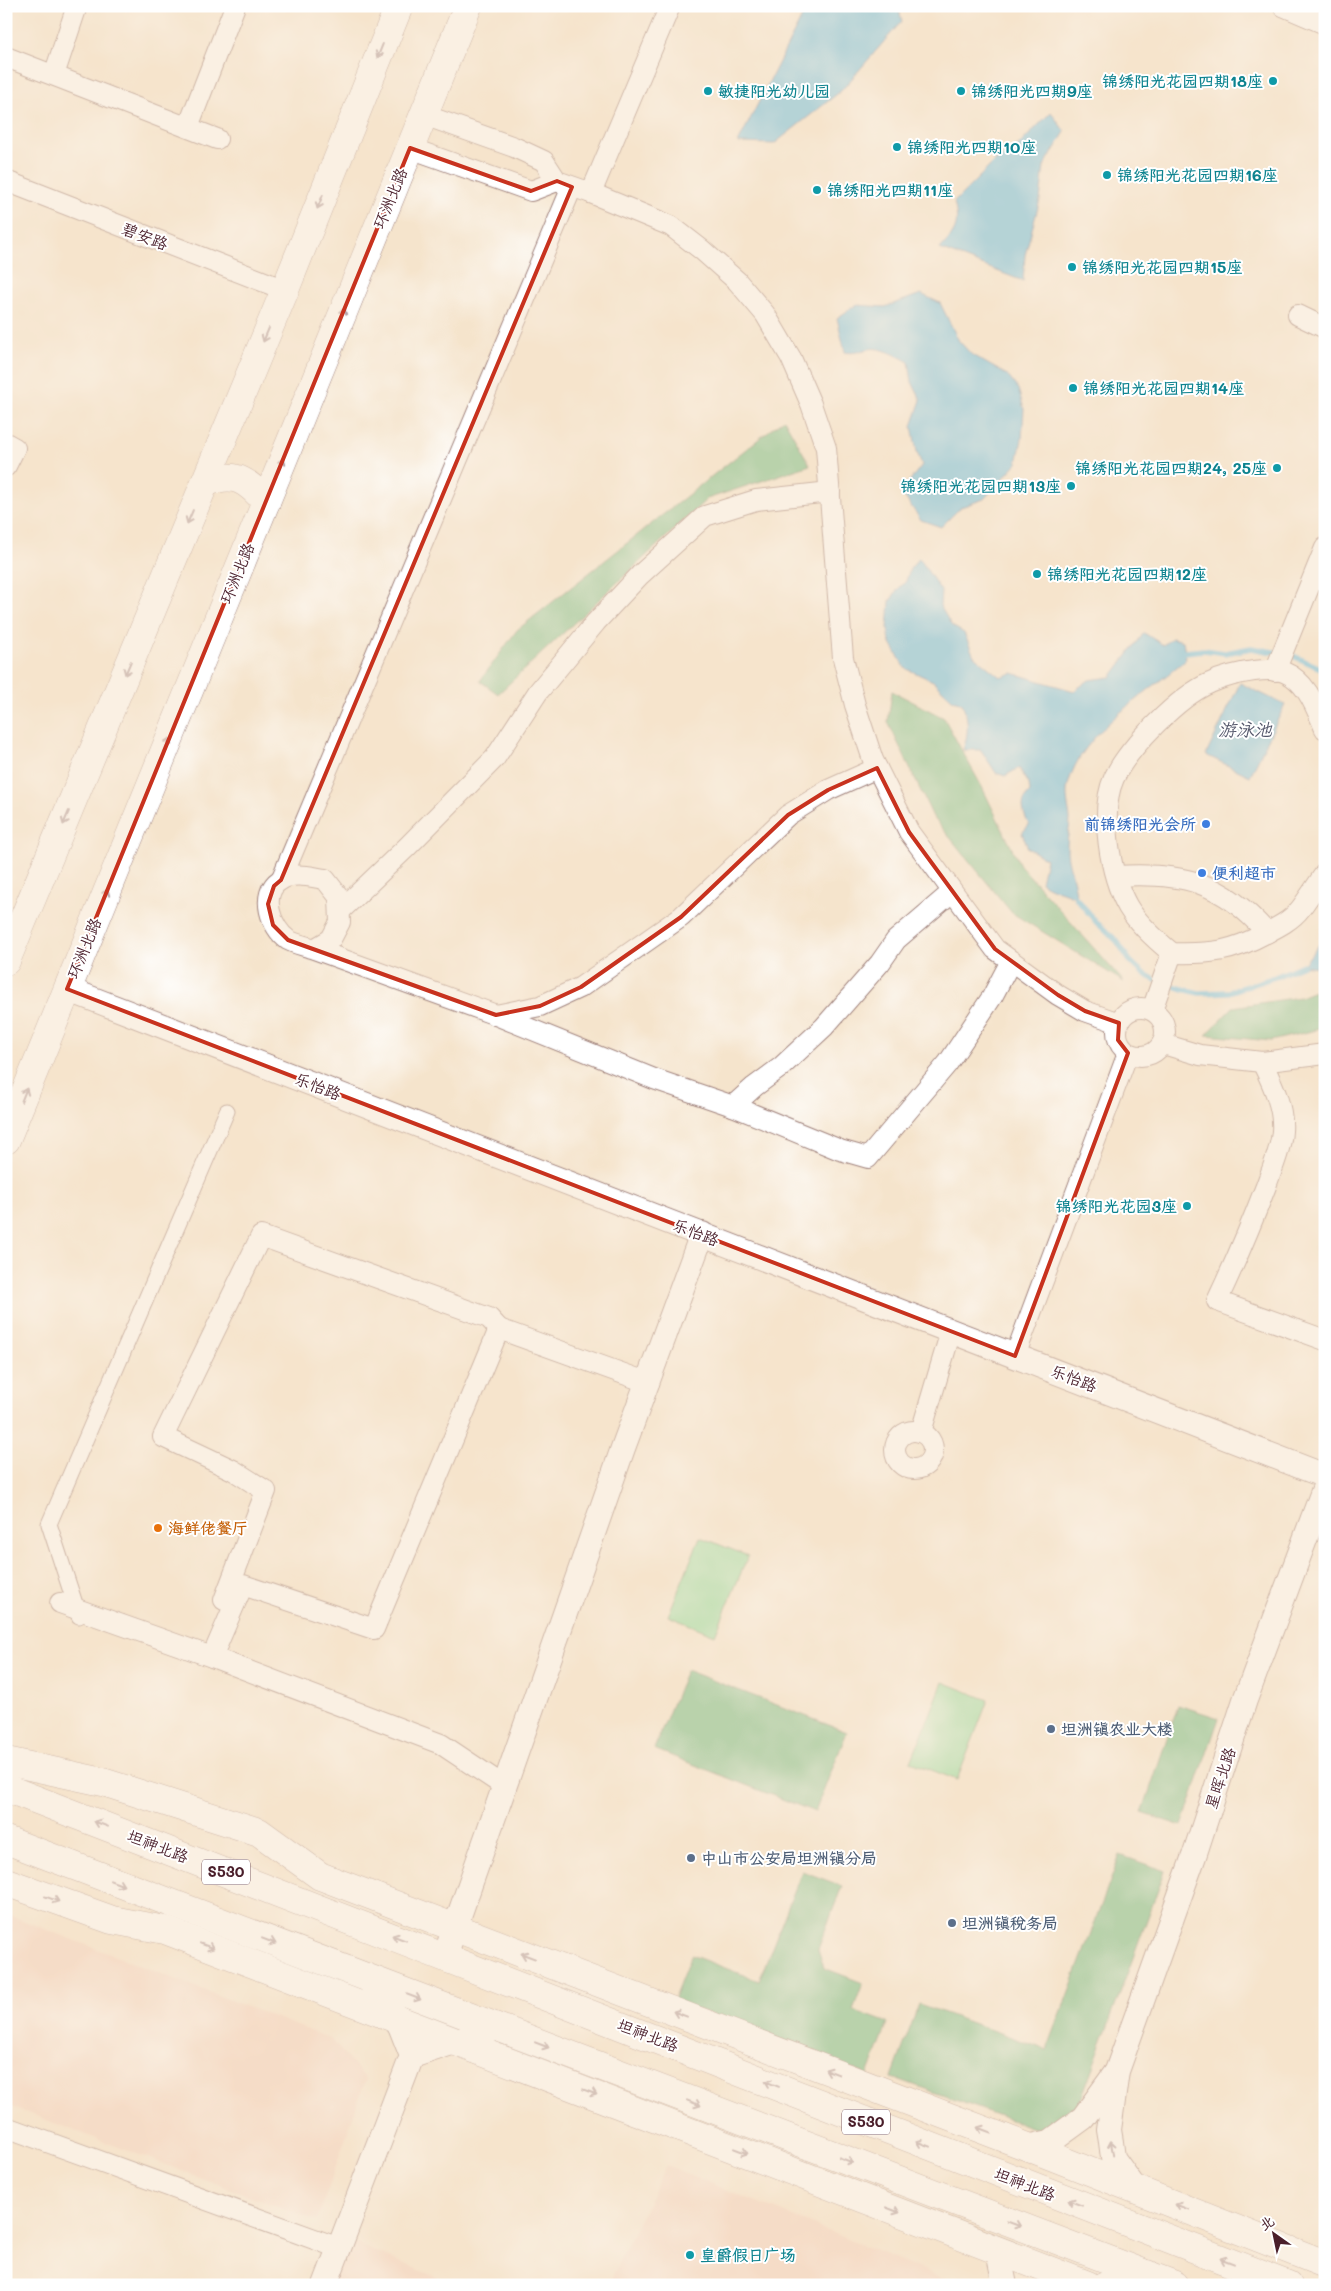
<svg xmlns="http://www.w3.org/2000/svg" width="1331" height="2291" font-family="Mali,'LXGW WenKai TC',sans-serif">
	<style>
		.built { fill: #f4d3c0 }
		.green { fill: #8bdc9c; stroke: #6a7e64 }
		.forest { fill: #70bc84; stroke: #5d6e58 }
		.water { fill: #66bee3; stroke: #586e87 }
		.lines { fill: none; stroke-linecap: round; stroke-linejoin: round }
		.stream { stroke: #66bee3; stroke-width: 5.5 }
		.pedestrian-casing { stroke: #a0827c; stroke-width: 17 }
		.minor-casing { stroke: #a0827c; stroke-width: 22 }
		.tertiary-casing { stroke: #a0827c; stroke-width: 26 }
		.secondary-casing { stroke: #a0827c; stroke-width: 29 }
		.primary-casing { stroke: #a0827c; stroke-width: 29 }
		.pedestrian { stroke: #fff; stroke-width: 15 }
		.minor { stroke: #fff; stroke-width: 20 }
		.tertiary { stroke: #fff; stroke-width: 24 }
		.secondary { stroke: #fff; stroke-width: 28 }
		.primary { stroke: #fff; stroke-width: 28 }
		.oneway { stroke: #ae9aa0 }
		.marked { fill: none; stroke: #c8321e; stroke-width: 4; stroke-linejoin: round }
		.culture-dot { fill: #0f9aa8; stroke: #fff; stroke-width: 2 }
		.shop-dot { fill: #3f7fe0; stroke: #fff; stroke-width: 2 }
		.food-dot { fill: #e8710a; stroke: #fff; stroke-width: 2 }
		.service-dot { fill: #5c6f8a; stroke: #fff; stroke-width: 2 }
		.labels { text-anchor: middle; stroke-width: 4; stroke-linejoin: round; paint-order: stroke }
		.shield { fill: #fff; stroke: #80626b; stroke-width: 1 }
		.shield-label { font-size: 15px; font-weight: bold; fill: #4a1f2b }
		.culture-label { font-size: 16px; font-weight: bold; fill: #0d838f; stroke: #fff; text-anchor: start }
		.street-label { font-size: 16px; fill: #4a1f2b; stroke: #fff }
		.shop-label { font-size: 16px; font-weight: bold; fill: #366cbe; stroke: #fff; text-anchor: end }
		.food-label { font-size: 16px; font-weight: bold; fill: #c56008; stroke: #fff; text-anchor: start }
		.service-label { font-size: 16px; font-weight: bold; fill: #4e5e75; stroke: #fff; text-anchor: start }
		.water-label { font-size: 18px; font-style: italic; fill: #54576b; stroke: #fff }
	</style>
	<rect width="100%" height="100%" fill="#fff"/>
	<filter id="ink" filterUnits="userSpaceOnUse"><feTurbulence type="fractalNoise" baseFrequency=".02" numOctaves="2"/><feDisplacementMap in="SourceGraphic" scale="10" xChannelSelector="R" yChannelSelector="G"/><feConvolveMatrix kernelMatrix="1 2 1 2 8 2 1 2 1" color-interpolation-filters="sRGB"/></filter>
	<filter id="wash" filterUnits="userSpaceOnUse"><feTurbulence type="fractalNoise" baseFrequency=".0096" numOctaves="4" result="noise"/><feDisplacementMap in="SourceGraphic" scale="20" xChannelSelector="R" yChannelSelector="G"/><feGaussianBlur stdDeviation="1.12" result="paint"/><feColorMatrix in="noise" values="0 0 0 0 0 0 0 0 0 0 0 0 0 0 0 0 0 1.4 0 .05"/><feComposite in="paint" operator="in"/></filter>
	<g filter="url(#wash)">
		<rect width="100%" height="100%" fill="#f5e4cc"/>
		<!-- built -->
		<g class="built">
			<polygon points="6,1914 331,2039 366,2079 317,2221 6,2105"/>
			<polygon points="666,2165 960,2285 608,2285"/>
			<polygon points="342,2238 455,2285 325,2285"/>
		</g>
		<!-- green -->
		<g class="green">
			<polygon points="700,1537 748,1556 715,1635 668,1616"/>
			<polygon points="943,1682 988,1700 957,1780 911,1762"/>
		</g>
		<!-- forest -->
		<g class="forest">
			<polygon points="784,419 810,465 707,499 498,694 480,681 517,630"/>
			<polygon points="892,691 944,718 982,787 1020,865 1124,982 1012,913 933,817 888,722"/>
			<polygon points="1325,987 1324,1028 1271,1041 1206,1035 1233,1007 1300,997"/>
			<polygon points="686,1670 847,1732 815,1812 654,1749"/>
			<polygon points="1178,1705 1219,1718 1182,1826 1142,1813"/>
			<polygon points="1120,1855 1165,1871 1066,2140 892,2077 919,2004 1047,2050"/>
			<polygon points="802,1871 842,1886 818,1949 824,1968 863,1983 853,2010 888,2023 868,2075 673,2000 691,1955 759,1981"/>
		</g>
		<!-- water -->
		<g class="water">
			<polygon points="870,6 898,6 902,21 841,91 774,144 738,143 805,11"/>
			<path d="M 1051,112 L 1065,132 L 1044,166 L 1040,200 L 1025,255 L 1023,281 L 940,249 C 956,232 960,226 954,202 L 994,162 L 1019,145 Z"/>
			<path d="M 921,294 L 940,303 L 959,341 L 972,355 L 1007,375 L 1018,389 L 1024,409 L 1022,439 L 1017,463 L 984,499 L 961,507 L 941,527 L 921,520 L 901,492 L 922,465 L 917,452 L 912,426 L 921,400 L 912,382 L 909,362 C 898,356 881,346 868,349 C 859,351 855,354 845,352 L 837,318 L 856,305 L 885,307 Z"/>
			<path d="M 919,558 L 941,591 L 940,606 L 952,626 L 964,633 L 974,656 L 1000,677 L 1012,673 L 1074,691 L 1089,680 L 1111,677 L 1144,633 L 1163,645 L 1172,638 L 1183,641 L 1186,659 C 1148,694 1081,731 1068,785 C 1065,795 1069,809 1070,819 C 1070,828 1067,837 1067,846 C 1066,863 1076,880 1076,898 C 1064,891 1051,890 1041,882 L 1046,859 L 1028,848 L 1022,833 L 1029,825 C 1023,812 1019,803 1030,792 L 1029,784 L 1019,768 L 1005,776 L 996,773 L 981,750 L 963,750 C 969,732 969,720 962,703 L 953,700 L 933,681 L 905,668 L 890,642 L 888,628 L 890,601 L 898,589 L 906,581 L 910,569 Z"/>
			<polygon points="1240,683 1285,705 1250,776 1206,755"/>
			<polygon points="1325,937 1325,968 1303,965"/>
		</g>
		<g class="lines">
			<!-- stream -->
			<g class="stream">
				<polyline points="1185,652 1204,650 1225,653 1251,648 1291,655 1325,670"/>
				<polyline points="1076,898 1097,923 1117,941 1130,961 1143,973 1155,980 1183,989 1199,993 1229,992 1275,977 1303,965"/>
			</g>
		</g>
	</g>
	<g filter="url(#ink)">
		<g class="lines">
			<defs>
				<polyline id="pedestrian" points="79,1616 49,1524 227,1111"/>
				<g id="minor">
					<polyline points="1283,6 1325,24"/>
					<polyline points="6,57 217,139"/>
					<polyline points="54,75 77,6"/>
					<polyline points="424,115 514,147 544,161 557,181 591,193 671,226 702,250 737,281 765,314 791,358 811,404 826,448 843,658 855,705 873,760 909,832 995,949 1058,995 1085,1011 1119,1023"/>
					<polyline points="188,127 235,6"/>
					<polyline points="410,148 531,191 557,181"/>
					<polyline points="6,181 285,290"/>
					<polyline points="591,193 670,6"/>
					<polyline points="1298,315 1325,328"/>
					<polyline points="6,443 15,448 6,466"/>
					<polyline points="1275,671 1325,548"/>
					<path d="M 1325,729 C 1316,708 1307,681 1284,672 C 1275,669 1263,670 1254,671 C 1239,673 1223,677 1210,683 C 1179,696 1128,748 1114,778 C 1099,811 1110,876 1128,907 C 1139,925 1156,940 1172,953 C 1212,954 1231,952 1266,933 C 1278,927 1292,920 1301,908 C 1309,897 1317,885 1325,873"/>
					<path d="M 1116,876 C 1182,872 1222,881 1267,933"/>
					<polyline points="281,880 572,187"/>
					<polyline points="341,910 407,847 495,758 538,692 596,622 640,575 705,516 756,500 830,492"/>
					<path d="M 314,949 L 331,939 L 340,922 L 339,897 L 325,879 C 311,877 293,872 280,880 C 259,894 271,928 288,940 C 295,944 306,946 314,949 L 496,1015 L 654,1079 L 733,1106 L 840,1150 L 868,1158 L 948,1063 L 992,997 L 1011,961"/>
					<circle cx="1141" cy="1032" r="24"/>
					<polyline points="1152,1010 1172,953"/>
					<polyline points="496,1015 540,1006 581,987 681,917 788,815 828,790 877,768"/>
					<polyline points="1163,1044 1200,1055 1262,1062 1325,1054"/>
					<path d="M 1262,1062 C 1272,1083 1284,1107 1282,1131 C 1281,1149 1272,1169 1266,1186 C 1251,1225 1235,1263 1217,1301 L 1325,1340"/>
					<polyline points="733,1106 754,1087 781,1067 824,1027 880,963 896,940 952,892"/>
					<polyline points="1015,1356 1128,1053"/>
					<circle cx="914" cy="1450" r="19"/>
					<polyline points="921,1432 951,1331"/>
					<polyline points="224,1600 266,1491 233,1470 163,1437 261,1236 489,1318 499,1329"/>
					<polyline points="60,1603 212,1657"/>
					<polyline points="504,1786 441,1744 212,1657 243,1585 374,1629 499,1329 649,1383"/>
					<polyline points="6,2127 339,2248"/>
				</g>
				<g id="tertiary">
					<polyline points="67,989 1325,1476"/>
					<polyline points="445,1956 623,1448 702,1234"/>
					<polyline points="412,2056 497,2028"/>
					<polyline points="1028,2147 1050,2142 1083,2118 1115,2074"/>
					<polyline points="1136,2190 1113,2158 1111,2142 1109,2130 1117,2071 1194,1856 1245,1700 1325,1486"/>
					<polyline points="998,2251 1005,2285"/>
					<polyline points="325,2285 412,2056 397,2018 368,1979"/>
				</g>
				<g id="secondary">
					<path d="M 205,483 C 234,471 246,479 266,502"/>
					<polyline points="6,961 285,290 399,6"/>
					<polyline points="6,1140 468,6"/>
				</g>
				<g id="primary">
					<polyline points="6,1761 103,1782 259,1832 320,1876 1028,2147 1325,2264"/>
					<path d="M 6,1788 C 434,1952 861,2121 1288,2285"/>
					<polyline points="6,1840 1175,2285"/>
					<polyline points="6,1882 112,1920 165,1930 1088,2285"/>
					<polyline points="1105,2285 1148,2274"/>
				</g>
			</defs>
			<!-- pedestrian casing -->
			<use href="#pedestrian" class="pedestrian-casing"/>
			<!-- minor casing -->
			<use href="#minor" class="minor-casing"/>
			<!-- tertiary casing -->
			<use href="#tertiary" class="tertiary-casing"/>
			<!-- secondary casing -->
			<use href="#secondary" class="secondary-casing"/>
			<!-- primary casing -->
			<use href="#primary" class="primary-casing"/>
			<!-- pedestrian -->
			<use href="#pedestrian" class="pedestrian"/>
			<!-- minor -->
			<use href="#minor" class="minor"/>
			<!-- tertiary -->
			<use href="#tertiary" class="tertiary"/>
			<!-- secondary -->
			<use href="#secondary" class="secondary"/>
			<!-- primary -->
			<use href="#primary" class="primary"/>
		</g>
		<!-- one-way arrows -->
		<defs><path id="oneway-shaft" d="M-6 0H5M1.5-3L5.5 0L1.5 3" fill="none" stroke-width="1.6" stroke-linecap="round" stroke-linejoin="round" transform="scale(1.25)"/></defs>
		<g class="oneway">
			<use href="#oneway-shaft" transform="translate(380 51) rotate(112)"/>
			<use href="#oneway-shaft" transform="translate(320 202) rotate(112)"/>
			<use href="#oneway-shaft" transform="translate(342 315) rotate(-68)"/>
			<use href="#oneway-shaft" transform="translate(266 335) rotate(113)"/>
			<use href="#oneway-shaft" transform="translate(281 465) rotate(-68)"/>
			<use href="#oneway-shaft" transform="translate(190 517) rotate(113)"/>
			<use href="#oneway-shaft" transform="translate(128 668) rotate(113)"/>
			<use href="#oneway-shaft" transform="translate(167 745) rotate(-68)"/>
			<use href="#oneway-shaft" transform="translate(66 818) rotate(113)"/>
			<use href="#oneway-shaft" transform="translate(105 896) rotate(-68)"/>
			<use href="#oneway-shaft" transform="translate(24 1095) rotate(-68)"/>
			<use href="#oneway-shaft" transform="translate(101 1824) rotate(-159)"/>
			<use href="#oneway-shaft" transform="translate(117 1883) rotate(21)"/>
			<use href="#oneway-shaft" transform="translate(52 1899) rotate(20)"/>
			<use href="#oneway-shaft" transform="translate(399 1938) rotate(-159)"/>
			<use href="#oneway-shaft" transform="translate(269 1941) rotate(21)"/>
			<use href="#oneway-shaft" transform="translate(207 1946) rotate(21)"/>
			<use href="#oneway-shaft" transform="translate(528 1956) rotate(-159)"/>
			<use href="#oneway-shaft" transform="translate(414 1997) rotate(21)"/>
			<use href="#oneway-shaft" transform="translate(680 2014) rotate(-159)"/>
			<use href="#oneway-shaft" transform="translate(542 2045) rotate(21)"/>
			<use href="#oneway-shaft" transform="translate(832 2072) rotate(-159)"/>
			<use href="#oneway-shaft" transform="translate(772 2084) rotate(-158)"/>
			<use href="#oneway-shaft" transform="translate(590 2092) rotate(21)"/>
			<use href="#oneway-shaft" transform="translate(694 2103) rotate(21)"/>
			<use href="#oneway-shaft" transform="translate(984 2130) rotate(-159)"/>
			<use href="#oneway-shaft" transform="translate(923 2144) rotate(-159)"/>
			<use href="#oneway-shaft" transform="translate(1112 2148) rotate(-99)"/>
			<use href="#oneway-shaft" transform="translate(741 2151) rotate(21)"/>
			<use href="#oneway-shaft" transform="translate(846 2160) rotate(21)"/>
			<use href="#oneway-shaft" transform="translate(1075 2203) rotate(-159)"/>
			<use href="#oneway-shaft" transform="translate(1182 2207) rotate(-159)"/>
			<use href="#oneway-shaft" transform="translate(893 2210) rotate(21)"/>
			<use href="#oneway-shaft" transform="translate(1014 2224) rotate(21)"/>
			<use href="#oneway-shaft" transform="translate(1227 2261) rotate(-159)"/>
		</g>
	</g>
	<!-- marked area -->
	<path d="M0 0H1331V2291H0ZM 410,148 L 531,191 L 557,181 L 572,187 L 281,880 L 274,886 L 268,904 L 273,925 L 288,940 L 496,1015 L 540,1006 L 581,987 L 681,917 L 788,815 L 828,790 L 877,768 L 909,832 L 995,949 L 1058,995 L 1085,1011 L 1119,1023 L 1118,1040 L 1128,1053 L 1015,1356 L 67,989 Z" fill="#f5e4cc" fill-opacity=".55" fill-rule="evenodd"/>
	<path class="marked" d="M 410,148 L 531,191 L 557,181 L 572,187 L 281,880 L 274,886 L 268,904 L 273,925 L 288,940 L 496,1015 L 540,1006 L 581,987 L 681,917 L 788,815 L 828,790 L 877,768 L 909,832 L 995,949 L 1058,995 L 1085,1011 L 1119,1023 L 1118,1040 L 1128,1053 L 1015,1356 L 67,989 Z"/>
	<!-- markers -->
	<g class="culture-dot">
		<circle cx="1273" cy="81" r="5"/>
		<circle cx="708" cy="91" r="5"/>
		<circle cx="961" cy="91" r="5"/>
		<circle cx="897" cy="147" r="5"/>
		<circle cx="1107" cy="175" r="5"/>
		<circle cx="817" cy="190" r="5"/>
		<circle cx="1072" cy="267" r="5"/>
		<circle cx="1073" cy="388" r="5"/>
		<circle cx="1277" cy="468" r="5"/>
		<circle cx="1071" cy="486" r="5"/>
		<circle cx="1037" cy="574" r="5"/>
		<circle cx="1187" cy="1206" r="5"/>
		<circle cx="690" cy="2255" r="5"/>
	</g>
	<g class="shop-dot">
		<circle cx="1206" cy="824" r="5"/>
		<circle cx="1202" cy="873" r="5"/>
	</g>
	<circle class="food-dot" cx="158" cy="1528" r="5"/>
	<g class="service-dot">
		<circle cx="1051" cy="1729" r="5"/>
		<circle cx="691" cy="1858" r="5"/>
		<circle cx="952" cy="1923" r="5"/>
	</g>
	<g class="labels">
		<!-- shield labels -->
		<g class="shield">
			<rect x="202" y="1859.5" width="48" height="25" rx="4"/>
			<rect x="842" y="2109.5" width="48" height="25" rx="4"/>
		</g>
		<g class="shield-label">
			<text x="226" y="1877">S530</text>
			<text x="866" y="2127">S530</text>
		</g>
		<!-- culture labels -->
		<g class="culture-label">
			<text x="1263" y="87" text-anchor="end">锦绣阳光花园四期18座</text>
			<text x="718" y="97">敏捷阳光幼儿园</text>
			<text x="971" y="97">锦绣阳光四期9座</text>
			<text x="907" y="153">锦绣阳光四期10座</text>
			<text x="1117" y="181">锦绣阳光花园四期16座</text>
			<text x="827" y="196">锦绣阳光四期11座</text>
			<text x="1082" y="273">锦绣阳光花园四期15座</text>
			<text x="1083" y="394">锦绣阳光花园四期14座</text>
			<text x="1267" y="474" text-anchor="end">锦绣阳光花园四期24, 25座</text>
			<text x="1061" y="492" text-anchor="end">锦绣阳光花园四期13座</text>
			<text x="1047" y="580">锦绣阳光花园四期12座</text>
			<text x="1177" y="1212" text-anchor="end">锦绣阳光花园3座</text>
			<text x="700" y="2261">皇爵假日广场</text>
		</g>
		<!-- street labels -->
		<g class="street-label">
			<text transform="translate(390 198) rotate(-68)" y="6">环洲北路</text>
			<text transform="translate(145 236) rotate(21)" y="6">碧安路</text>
			<text transform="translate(237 573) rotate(-68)" y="6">环洲北路</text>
			<text transform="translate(84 948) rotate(-68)" y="6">环洲北路</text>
			<text transform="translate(318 1086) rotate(21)" y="6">乐怡路</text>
			<text transform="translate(696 1232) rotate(21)" y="6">乐怡路</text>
			<text transform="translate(1074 1378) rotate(21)" y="6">乐怡路</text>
			<text transform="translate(1220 1778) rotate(-72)" y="6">星晖北路</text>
			<text transform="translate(158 1846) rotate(21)" y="6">坦神北路</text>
			<text transform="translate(648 2035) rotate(21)" y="6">坦神北路</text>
			<text transform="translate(1025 2184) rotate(21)" y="6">坦神北路</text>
		</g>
		<!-- shop labels -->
		<g class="shop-label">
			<text x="1196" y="830">前锦绣阳光会所</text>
			<text x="1212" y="879" text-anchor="start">便利超市</text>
		</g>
		<!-- food labels -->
		<g class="food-label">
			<text x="168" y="1534">海鲜佬餐厅</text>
		</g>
		<!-- service labels -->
		<g class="service-label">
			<text x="1061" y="1735">坦洲镇农业大楼</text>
			<text x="701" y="1864">中山市公安局坦洲镇分局</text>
			<text x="962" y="1929">坦洲镇税务局</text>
		</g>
		<!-- water labels -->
		<g class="water-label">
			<text x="1245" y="736">游泳池</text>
		</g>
	</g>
	<!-- margin -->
	<rect width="1331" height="2291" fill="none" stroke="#fff" stroke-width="25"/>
	<!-- north arrow -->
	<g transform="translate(1274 2234) rotate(327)" stroke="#ffffff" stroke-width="4" paint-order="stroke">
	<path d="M0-4L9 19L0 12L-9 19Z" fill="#4a1f2b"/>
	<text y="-8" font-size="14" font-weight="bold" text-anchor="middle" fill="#4a1f2b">北</text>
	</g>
</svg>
